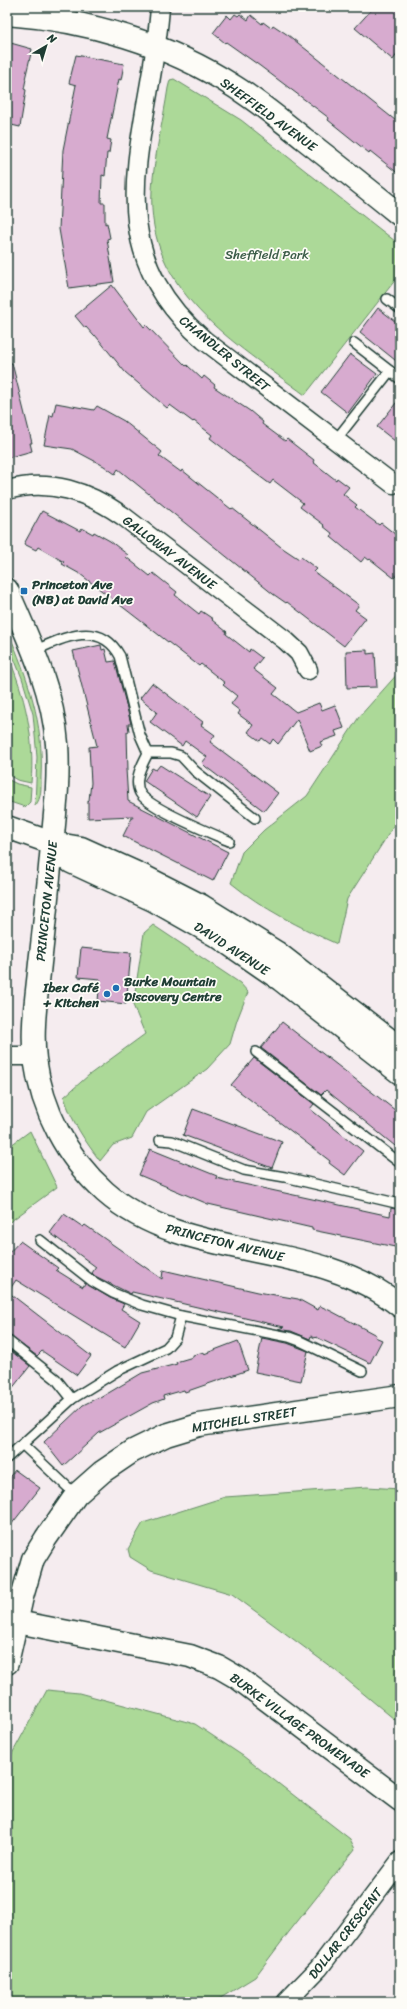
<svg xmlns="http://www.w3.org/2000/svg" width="407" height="2009" font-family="Sriracha,sans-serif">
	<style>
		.green { fill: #acd998; stroke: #668b66 }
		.building { fill: #d7abcf; stroke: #1f3d34 }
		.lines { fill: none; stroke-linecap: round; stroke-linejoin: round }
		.service-casing { stroke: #1f3d34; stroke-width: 12 }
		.minor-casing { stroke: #1f3d34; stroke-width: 21 }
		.tertiary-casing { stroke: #1f3d34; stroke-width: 25 }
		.secondary-casing { stroke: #1f3d34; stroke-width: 25 }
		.service { stroke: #fdfcf7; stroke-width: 9 }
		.minor { stroke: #fdfcf7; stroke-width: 18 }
		.tertiary { stroke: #fdfcf7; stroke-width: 22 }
		.secondary { stroke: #fdfcf7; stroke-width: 22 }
		.poi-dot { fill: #1f6fb2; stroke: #fdfcf7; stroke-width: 1.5 }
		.labels { text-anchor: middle; stroke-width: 3.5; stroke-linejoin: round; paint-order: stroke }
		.street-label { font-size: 13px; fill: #1f3d34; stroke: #fdfcf7 }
		.park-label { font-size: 13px; fill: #3b5c48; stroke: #fdfcf7 }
		.poi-label { font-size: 13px; font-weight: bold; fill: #1f3d34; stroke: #fdfcf7; text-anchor: start }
	</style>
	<rect width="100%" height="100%" fill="#f5ecef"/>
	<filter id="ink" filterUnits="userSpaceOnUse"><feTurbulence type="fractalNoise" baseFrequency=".025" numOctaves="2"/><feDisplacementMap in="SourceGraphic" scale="8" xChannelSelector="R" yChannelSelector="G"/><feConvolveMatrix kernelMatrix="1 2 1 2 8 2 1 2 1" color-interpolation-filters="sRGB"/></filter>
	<g filter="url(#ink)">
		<!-- green -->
		<g class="green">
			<path d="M 174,79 L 241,120 L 400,245 L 400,274 L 305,395 C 234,342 146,292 152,190 C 154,156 163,122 168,88 L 170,80 Z"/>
			<path d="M 7,629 C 28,678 44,723 41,777 C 41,787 42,798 35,806 L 37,757 L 33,714 L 22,678 L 7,641 Z"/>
			<path d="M 7,653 C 25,695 35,738 31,783 L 17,780 L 7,774 Z"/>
			<path d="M 400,671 L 400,816 L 347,899 L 337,944 C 299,927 263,909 231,883 L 242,852 L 264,830 L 307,796 L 359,717 Z"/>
			<polygon points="7,779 17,784 31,787 30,802 25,807 7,801"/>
			<path d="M 153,925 L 240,983 L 248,992 L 237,1020 L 230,1044 L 207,1069 L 146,1112 L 132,1138 L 113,1145 L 100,1161 C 85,1141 72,1122 64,1097 L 89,1075 L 145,1034 L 133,1005 L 144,933 Z"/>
			<polygon points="30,1131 57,1187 7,1224 7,1148"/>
			<polygon points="367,1487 400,1489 400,1724 335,1670 232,1594 151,1570 130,1557 128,1549 143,1523 225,1497"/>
			<polygon points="47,1690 79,1693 195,1724 243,1756 350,1839 355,1849 289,1932 255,1977 214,2002 7,2002 7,1763"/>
		</g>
		<!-- building -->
		<g class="building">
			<polygon points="374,7 393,7 400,14 400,50 393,60 355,28"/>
			<polygon points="235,14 238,16 240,14 248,20 251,15 262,24 263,22 271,28 273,25 288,35 400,124 400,175 370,151 369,153 328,120 329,118 260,66 226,42 225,43 213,33 227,15 231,19"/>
			<polygon points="7,42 32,49 25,79 26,79 24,89 26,90 20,127 7,124"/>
			<polygon points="76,55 124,64 121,80 119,79 107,139 111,140 109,153 107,153 105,176 102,175 101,203 105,203 105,224 107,223 110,238 107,239 114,282 69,288 59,229 63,150 76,85 69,83"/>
			<polygon points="112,285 144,327 146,325 186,366 187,365 202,379 204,376 215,385 214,387 250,411 263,422 262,424 285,441 287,439 314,460 313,462 336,480 337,478 349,487 343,494 357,505 355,507 379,525 381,523 400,538 400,571 394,578 370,559 369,560 365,557 361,562 331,537 333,534 323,526 324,525 300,507 303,503 273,480 270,484 251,470 210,438 212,435 194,421 193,422 170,405 167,408 125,372 95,335 94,336 86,327 85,328 75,316"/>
			<polygon points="378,308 400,325 400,364 360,332"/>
			<polygon points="350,354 377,374 348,413 321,392"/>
			<polygon points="7,363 12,363 32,443 30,443 32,451 7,458"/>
			<polygon points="400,398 400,445 377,427"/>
			<polygon points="56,403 94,410 97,406 124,421 162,452 159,456 181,472 182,470 231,509 232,508 281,547 299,559 301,557 317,569 314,572 359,605 355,610 366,618 344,646 287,602 286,603 273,594 118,469 115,474 104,466 72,449 44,445 50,415 53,416"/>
			<polygon points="42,511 80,531 82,528 93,534 94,532 110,541 128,555 126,557 150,576 153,573 177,592 175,595 199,614 201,611 213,619 212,620 227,632 226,634 249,652 250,649 262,658 253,669 278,688 273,694 296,712 319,703 322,710 335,705 344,728 335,731 337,736 320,742 322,746 310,751 297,719 278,744 273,739 270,744 262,738 260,741 248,732 253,725 238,714 240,711 231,704 237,696 223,685 225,683 201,664 199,666 80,574 62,564 64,562 38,547 36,550 24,544"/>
			<polygon points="101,645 102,650 105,649 108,662 115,661 131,724 128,724 129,731 127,732 128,771 126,769 128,801 226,851 228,852 213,881 123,836 133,816 88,818 88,801 89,800 91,783 89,747 97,746 73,651"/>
			<polygon points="367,650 367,654 375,653 377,687 347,688 346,651"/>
			<polygon points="152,683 203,722 201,725 215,735 210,742 278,793 264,811 206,767 202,763 207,757 185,741 182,746 150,722 157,712 140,698"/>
			<polygon points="160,765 210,797 197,817 144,781 152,768 156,770"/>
			<polygon points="81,948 131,953 126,1004 98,1001 100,979 78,977"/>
			<polygon points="282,1022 400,1114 400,1150 326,1090 321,1095 261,1048"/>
			<polygon points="254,1058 314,1104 310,1109 363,1151 345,1175 329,1163 330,1161 231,1085"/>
			<polygon points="193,1109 282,1142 272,1168 183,1135"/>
			<polygon points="150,1149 217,1176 216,1178 390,1216 391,1208 400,1210 400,1248 312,1230 312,1228 208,1204 139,1175"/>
			<polygon points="64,1214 83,1227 85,1225 162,1279 163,1270 258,1292 298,1299 318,1310 320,1306 331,1311 376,1335 375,1337 382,1340 370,1363 316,1337 315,1338 311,1336 310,1339 291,1331 278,1329 284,1327 132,1292 131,1294 95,1276 92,1273 96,1267 50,1233"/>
			<polygon points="20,1241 58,1268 56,1270 83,1287 85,1283 110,1298 124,1304 121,1309 140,1321 125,1347 16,1280 8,1292 91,1356 77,1375 42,1351 37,1356 7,1334 7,1255"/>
			<polygon points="262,1338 287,1343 308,1351 301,1381 255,1372"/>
			<polygon points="238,1341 248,1370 185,1392 184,1390 163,1396 164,1399 153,1403 99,1433 63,1466 44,1442 83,1405 99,1397 100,1398 142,1373 177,1364 176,1362 193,1357 193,1355 204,1352 204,1354"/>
			<polygon points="7,1348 30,1366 7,1395"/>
			<polygon points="15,1470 40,1488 7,1530 7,1480"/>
		</g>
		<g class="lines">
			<defs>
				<g id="service">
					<polyline points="387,299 400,309"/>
					<polyline points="354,343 390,371"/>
					<polyline points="335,441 390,371 400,379"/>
					<path d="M 34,651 C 62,638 100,619 120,656 L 140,735 L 148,753 C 142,765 133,780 140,793 C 148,808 211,833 229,841"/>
					<polyline points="148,753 171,753 181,756 195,771 255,818"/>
					<polyline points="256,1052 400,1163"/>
					<polyline points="160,1140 172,1141 244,1170 285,1177 400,1204"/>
					<polyline points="40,1240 92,1281 113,1293 142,1305 181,1316 289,1337 300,1341 362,1371"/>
					<polyline points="7,1340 56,1379 72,1399"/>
					<polyline points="23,1445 76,1495"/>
					<polyline points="7,1458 72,1399 117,1371 166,1348 175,1338 181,1316"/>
				</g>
				<g id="minor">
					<path d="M 160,7 C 152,132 89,241 204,340 L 393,484"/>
					<path d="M 7,490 C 50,478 88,492 123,516 L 285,640 L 299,653 L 308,670"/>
					<polyline points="7,1056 35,1056"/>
					<polyline points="286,2002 319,1968 400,1861"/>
				</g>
				<g id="tertiary">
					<path d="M 7,14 C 87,20 167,43 235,87 C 259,102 281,120 303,138 C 335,163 368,189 400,215"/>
					<path d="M 7,590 C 29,640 53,689 57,744 C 59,775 56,805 53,835 C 49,878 45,921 40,963 C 37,994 31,1028 35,1059 C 42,1110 66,1157 105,1192 C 188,1265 314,1236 400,1306"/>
					<polyline points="7,1620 190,1656 219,1667 238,1678 400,1800"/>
					<polyline points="7,1663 22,1597 33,1559 46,1538 76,1495 102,1472 133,1451 166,1435 199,1425 400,1396"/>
				</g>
				<g id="secondary">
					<polyline points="7,827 52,843 81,848 143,876 202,906 276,952 400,1048"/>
					<polyline points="52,843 71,862 153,900 220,938 281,980 400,1073"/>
				</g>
			</defs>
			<!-- service casing -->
			<use href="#service" class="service-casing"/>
			<!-- minor casing -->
			<use href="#minor" class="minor-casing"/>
			<!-- tertiary casing -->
			<use href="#tertiary" class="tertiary-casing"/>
			<!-- secondary casing -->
			<use href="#secondary" class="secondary-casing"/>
			<!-- service -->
			<use href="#service" class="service"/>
			<!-- minor -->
			<use href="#minor" class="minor"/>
			<!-- tertiary -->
			<use href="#tertiary" class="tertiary"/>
			<!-- secondary -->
			<use href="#secondary" class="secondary"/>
		</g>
	</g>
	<!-- markers -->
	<g class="poi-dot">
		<rect x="20" y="587" width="8" height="8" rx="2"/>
		<circle cx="116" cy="988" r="4"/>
		<circle cx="107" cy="994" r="4"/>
	</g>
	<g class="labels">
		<!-- street labels -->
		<g class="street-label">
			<text transform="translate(269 114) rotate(36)" y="5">SHEFFIELD AVENUE</text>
			<text transform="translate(225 353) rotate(39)" y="5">CHANDLER STREET</text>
			<text transform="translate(170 552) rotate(37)" y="5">GALLOWAY AVENUE</text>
			<text transform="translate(46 901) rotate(-84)" y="5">PRINCETON AVENUE</text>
			<text transform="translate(232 948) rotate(33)" y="5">DAVID AVENUE</text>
			<text transform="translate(225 1242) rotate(14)" y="5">PRINCETON AVENUE</text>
			<text transform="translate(244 1419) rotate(-9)" y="5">MITCHELL STREET</text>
			<text transform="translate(300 1725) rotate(36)" y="5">BURKE VILLAGE PROMENADE</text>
			<text transform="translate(345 1933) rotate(-52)" y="5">DOLLAR CRESCENT</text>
		</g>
		<!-- park labels -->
		<g class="park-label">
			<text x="267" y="259">Sheffield Park</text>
		</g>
		<!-- poi labels -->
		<g class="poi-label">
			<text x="32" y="589">Princeton Ave<tspan x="32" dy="15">(NB) at David Ave</tspan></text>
			<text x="124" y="986">Burke Mountain<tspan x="124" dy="15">Discovery Centre</tspan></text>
			<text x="99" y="992" text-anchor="end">Ibex Café<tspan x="99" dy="15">+ Kitchen</tspan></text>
		</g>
	</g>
	<!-- margin -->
	<rect width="407" height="2009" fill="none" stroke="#fdfcf7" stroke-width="24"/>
	<rect x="12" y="12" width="383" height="1985" fill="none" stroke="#1f3d34" stroke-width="1.5" filter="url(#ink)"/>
	<!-- north arrow -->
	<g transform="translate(46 46) rotate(38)" stroke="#fdfcf7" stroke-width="3" paint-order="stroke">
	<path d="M0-3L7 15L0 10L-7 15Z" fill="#1f3d34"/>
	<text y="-6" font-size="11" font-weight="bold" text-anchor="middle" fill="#1f3d34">N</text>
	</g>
</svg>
